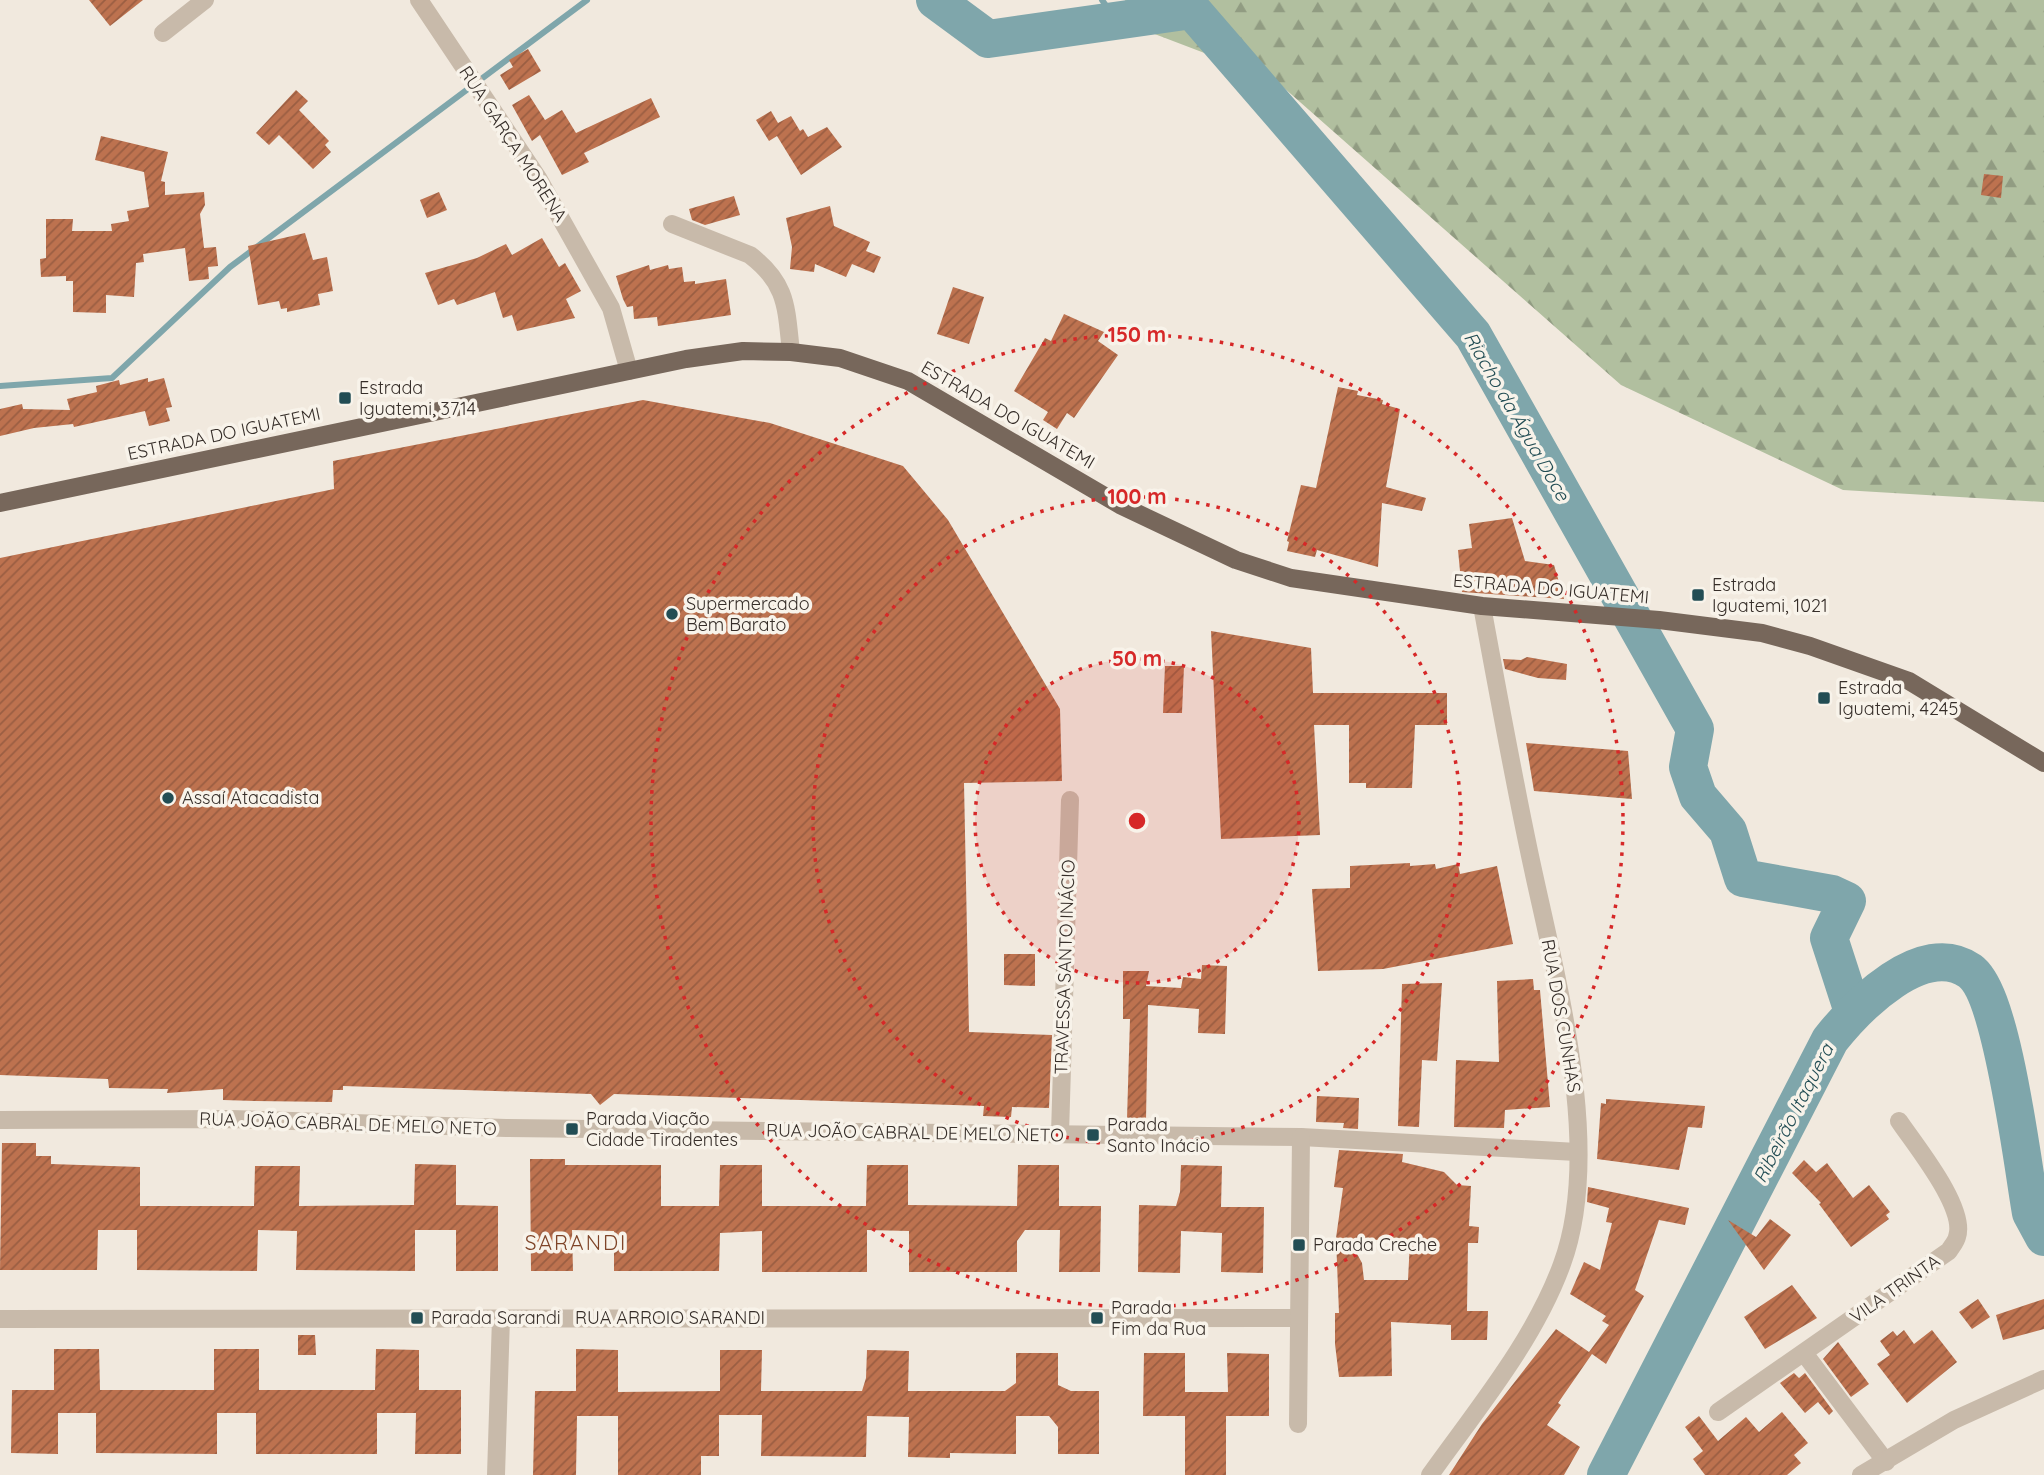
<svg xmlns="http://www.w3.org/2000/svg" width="2044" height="1475" font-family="Quicksand,sans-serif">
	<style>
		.forest { fill: url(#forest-firs) }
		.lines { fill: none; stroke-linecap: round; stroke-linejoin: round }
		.stream { stroke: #7fa6ab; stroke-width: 6 }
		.river { stroke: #7fa6ab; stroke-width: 38 }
		.building { fill: url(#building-hatch); fill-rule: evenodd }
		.minor { stroke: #c8baaa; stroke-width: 18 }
		.tertiary { stroke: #c8baaa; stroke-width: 18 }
		.primary { stroke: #77675b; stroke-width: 18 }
		.ring { fill: none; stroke: #d62828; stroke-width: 3.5; stroke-dasharray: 3.5 7 }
		.poi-dot { fill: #224d54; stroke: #f8f3ea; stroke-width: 2.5 }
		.labels { text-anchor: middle; stroke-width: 7; stroke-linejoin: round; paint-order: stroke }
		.street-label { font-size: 18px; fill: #362e29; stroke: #f8f3ea }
		.poi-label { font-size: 18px; fill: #362e29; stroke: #f8f3ea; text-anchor: start }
		.water-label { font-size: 19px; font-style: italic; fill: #224d54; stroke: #f8f3ea }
		.quarter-label { font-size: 21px; letter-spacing: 2px; fill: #7f4428; stroke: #f8f3ea }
		.centre { fill: #d62828; stroke: #f8f3ea; stroke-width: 3.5 }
		.ring-label { font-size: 21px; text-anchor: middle; font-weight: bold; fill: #d62828; stroke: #f8f3ea; stroke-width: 7; stroke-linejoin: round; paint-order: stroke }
	</style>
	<defs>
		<pattern id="forest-firs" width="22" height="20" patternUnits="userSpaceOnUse" patternTransform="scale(1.75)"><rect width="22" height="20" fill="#b1bf9f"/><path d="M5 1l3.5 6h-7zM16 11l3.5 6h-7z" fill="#919c82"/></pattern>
		<pattern id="building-hatch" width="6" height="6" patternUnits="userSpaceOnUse" patternTransform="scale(1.75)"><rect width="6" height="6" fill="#bd724f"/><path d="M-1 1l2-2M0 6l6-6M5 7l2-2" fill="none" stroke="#9a5e42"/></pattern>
	</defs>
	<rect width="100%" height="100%" fill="#f1e9de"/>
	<!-- forest -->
	<polygon class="forest" points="1125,0 2044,0 2044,502 1843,490 1621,385 1275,80 1131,25"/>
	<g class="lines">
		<!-- stream -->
		<g class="stream">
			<polyline points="1102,0 1117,21"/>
			<polyline points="0,386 112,378 230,267 587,0"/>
		</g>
		<!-- river -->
		<g class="river">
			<polyline points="935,0 988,39 1192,10 1473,335 1695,729 1688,767 1698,796 1728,831 1743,878 1832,894 1847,901 1829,938 1853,1012"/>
			<path d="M 1606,1475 L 1830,1040 C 1857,1006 1923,938 1970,971 C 2003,995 2023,1168 2031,1213 L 2044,1237"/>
		</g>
	</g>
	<!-- building -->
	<g class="building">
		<polygon points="89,0 143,0 110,26"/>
		<polygon points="528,49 541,71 509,90 500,75 513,67 509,60"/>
		<polygon points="296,90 308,101 299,110 329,141 325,145 331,152 313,169 279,135 269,145 256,133"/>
		<polygon points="529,95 545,120 562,110 576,133 651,98 660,117 584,153 589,162 562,175 540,135 532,141 512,105"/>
		<polygon points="771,111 778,123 791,116 800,131 803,129 808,137 827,127 842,147 801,175 777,136 769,141 756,120"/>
		<polygon points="101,136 168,152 161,181 165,182 165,195 204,192 205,205 200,214 204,248 216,247 218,266 208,267 209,279 189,281 185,248 143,254 144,262 136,263 134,297 106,295 106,313 73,312 73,281 66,281 66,276 41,277 40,259 46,258 46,219 73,219 72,231 112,231 111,224 129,221 127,211 149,207 144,172 95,160"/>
		<polygon points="1984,174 2003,176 2001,198 1981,195"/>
		<polygon points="439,192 447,210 427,218 420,200"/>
		<polygon points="734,196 740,215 705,225 692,220 689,209"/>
		<polygon points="830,206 834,226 870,242 866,251 881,257 874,273 852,264 846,277 815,264 814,272 790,269 792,247 786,218"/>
		<polygon points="305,233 313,260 327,257 333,291 318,294 320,305 287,312 287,308 281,309 279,301 258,305 248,246"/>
		<polygon points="542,238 559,267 565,263 581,291 566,299 575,318 517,331 512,315 503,318 495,292 457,305 454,299 438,305 425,273 477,258 506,244 512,255"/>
		<polygon points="649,265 650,270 668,265 669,269 682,267 684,282 695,281 695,284 726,279 731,315 658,326 657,317 634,319 633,306 627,307 623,299 616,276"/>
		<polygon points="953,287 984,297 969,344 937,334"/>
		<polygon points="1064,314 1104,332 1098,341 1118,355 1074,418 1067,413 1057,429 1043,420 1048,412 1014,391 1045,338 1051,341"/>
		<polygon points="148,378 148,382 164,378 172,407 166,408 170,421 149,426 145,411 74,427 73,424 34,428 0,436 0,409 22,404 23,409 70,410 67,399 97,392 96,386 119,380 120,385"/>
		<polygon points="1338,387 1358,391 1357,395 1383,400 1382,404 1400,409 1386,487 1426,498 1422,511 1382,503 1378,567 1317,550 1315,557 1287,551 1289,542 1287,541 1301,485 1316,488"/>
		<polygon points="643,400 770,423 903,466 948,520 1060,709 1062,781 964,783 969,1032 1052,1035 1049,1108 1012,1107 1011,1117 983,1116 984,1106 614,1094 600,1105 591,1094 343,1086 343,1090 333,1090 332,1102 255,1101 223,1100 223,1089 167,1093 168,1089 109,1088 108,1079 0,1075 0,558 334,489 333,461"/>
		<polygon points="1512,518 1525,561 1554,565 1564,599 1462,592 1458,550 1472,548 1469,524"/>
		<polygon points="1211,631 1311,648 1313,693 1447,693 1447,725 1415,725 1412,788 1366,788 1366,783 1349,783 1349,725 1314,725 1320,835 1221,839"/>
		<polygon points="1527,657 1567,664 1566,680 1538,678 1505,669 1503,659 1521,660"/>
		<polygon points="1165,666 1184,666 1182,713 1163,713"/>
		<polygon points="1526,743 1628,751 1632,799 1534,791"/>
		<polygon points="1410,863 1410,866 1435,864 1436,869 1458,864 1460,874 1497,866 1513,944 1383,969 1318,971 1312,889 1350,888 1350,866"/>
		<polygon points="1004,954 1035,954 1035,986 1004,985"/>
		<polygon points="1202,965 1227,966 1225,1034 1198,1033 1199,1009 1148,1005 1146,1120 1127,1119 1130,1019 1123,1019 1123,971 1149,971 1146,986 1181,988 1183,977 1201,979"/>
		<polygon points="1533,979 1534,990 1540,990 1550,1107 1505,1110 1504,1128 1454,1127 1456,1060 1499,1062 1497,981"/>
		<polygon points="1442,983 1437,1061 1422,1060 1419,1127 1398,1126 1402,984"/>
		<polygon points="1317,1096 1359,1098 1358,1129 1343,1128 1344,1123 1316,1122"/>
		<polygon points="1606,1099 1705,1106 1702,1128 1688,1127 1679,1170 1597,1159 1601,1103 1606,1104"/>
		<polygon points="2,1143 36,1143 36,1156 51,1156 51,1164 140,1167 140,1206 254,1206 255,1166 300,1166 299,1206 414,1205 415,1164 456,1165 456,1205 498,1206 498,1271 456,1271 456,1230 415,1230 415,1271 296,1270 297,1231 258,1230 257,1271 137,1270 137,1230 98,1230 97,1270 0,1270"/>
		<path d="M 1339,1150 L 1403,1154 L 1402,1162 L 1444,1172 L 1457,1185 L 1471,1186 L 1469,1226 L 1479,1227 L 1478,1243 L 1468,1243 L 1467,1311 L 1488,1311 L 1487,1340 L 1451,1340 L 1451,1325 L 1391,1322 L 1392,1376 L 1339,1377 L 1335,1344 L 1335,1313 L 1339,1313 L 1336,1238 L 1343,1188 L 1334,1187 ZM 1349,1239 L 1410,1241 L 1408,1280 L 1364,1280 L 1362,1263 Z"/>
		<polygon points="530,1159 565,1159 565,1165 661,1165 661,1206 719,1206 720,1165 762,1165 762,1206 866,1206 867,1165 908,1165 908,1205 1017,1206 1018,1165 1059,1165 1059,1206 1101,1206 1100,1272 1059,1272 1060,1230 1025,1230 1017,1241 1017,1272 909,1272 909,1231 867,1230 867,1272 762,1272 762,1231 720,1233 719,1271 614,1271 614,1231 572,1230 573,1271 531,1271"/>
		<polygon points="1804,1160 1816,1172 1827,1163 1853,1198 1869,1185 1890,1212 1886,1215 1889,1219 1851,1247 1819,1204 1821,1203 1792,1173"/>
		<polygon points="1181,1165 1222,1166 1221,1207 1264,1207 1263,1273 1221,1272 1222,1233 1181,1231 1180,1273 1138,1272 1139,1205 1176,1206 1180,1192"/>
		<polygon points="1588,1187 1689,1208 1685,1225 1659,1220 1635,1290 1644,1296 1606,1364 1592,1354 1558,1403 1561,1405 1547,1425 1580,1447 1564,1475 1449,1475 1482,1424 1556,1329 1589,1352 1609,1325 1602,1321 1606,1316 1570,1294 1584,1262 1600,1270 1612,1223 1606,1222 1609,1208 1587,1202"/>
		<polygon points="1770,1219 1791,1235 1764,1270 1728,1220 1756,1237"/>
		<polygon points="1792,1285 1817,1318 1765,1349 1744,1317"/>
		<polygon points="1978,1299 1990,1317 1972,1329 1959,1312"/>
		<polygon points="2044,1299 2044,1329 2003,1340 1996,1315"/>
		<polygon points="1904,1330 1914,1344 1932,1330 1957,1362 1907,1403 1877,1364 1890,1355 1880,1341 1893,1331 1897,1336"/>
		<polygon points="298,1335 315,1335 316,1355 298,1355"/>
		<polygon points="1838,1342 1869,1384 1851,1397 1823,1359"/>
		<polygon points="54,1349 99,1349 100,1390 214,1390 214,1349 259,1349 259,1390 375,1390 376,1349 419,1350 419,1390 461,1390 461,1454 415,1454 416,1413 377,1413 377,1454 256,1454 256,1413 217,1413 217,1454 96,1453 96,1413 58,1413 58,1454 11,1453 12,1390 54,1390"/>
		<polygon points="576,1349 618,1350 618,1392 720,1391 720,1350 762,1350 761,1391 862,1391 866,1378 867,1350 909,1351 908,1391 1005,1391 1016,1383 1016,1353 1058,1353 1058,1385 1071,1391 1099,1391 1099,1454 1058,1454 1058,1427 1049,1416 1016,1416 1016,1454 950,1453 950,1458 908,1457 909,1417 867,1416 866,1457 761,1456 762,1415 719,1415 719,1456 701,1456 701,1475 618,1475 618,1416 577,1416 576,1475 533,1475 535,1391 576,1391"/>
		<polygon points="1144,1353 1185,1353 1185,1392 1228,1392 1227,1353 1269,1354 1269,1416 1226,1416 1226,1475 1185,1475 1185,1416 1143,1416"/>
		<polygon points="1794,1373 1799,1378 1805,1373 1833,1411 1829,1415 1818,1402 1805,1413 1780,1383"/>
		<polygon points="1782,1412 1808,1443 1794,1455 1801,1463 1787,1475 1705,1475 1693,1459 1703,1451 1685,1427 1699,1416 1718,1441 1746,1417 1759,1432"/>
	</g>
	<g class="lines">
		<!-- minor -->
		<g class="minor">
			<polyline points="419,0 538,178 611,308 629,371"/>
			<polyline points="163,33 205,0"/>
			<path d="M 672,224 L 750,255 C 788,284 786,308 791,352"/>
			<polyline points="0,1120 231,1119 506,1128 1301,1137 1577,1152"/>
			<polyline points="1060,1134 1070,800"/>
			<polyline points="0,1319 1298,1318"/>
			<polyline points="1804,1353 1886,1462"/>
			<path d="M 1718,1412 L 1949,1251 C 1951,1247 1956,1242 1957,1237 C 1967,1208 1915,1145 1899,1121"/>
			<polyline points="1298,1424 1301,1137"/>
			<polyline points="496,1475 501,1318"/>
			<path d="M 1430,1475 C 1477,1409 1534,1341 1562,1264 C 1605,1147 1554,971 1529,851 C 1512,770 1497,688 1482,606"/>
		</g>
		<!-- tertiary -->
		<polyline class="tertiary" points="1861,1475 1954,1420 2044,1379"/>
		<!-- primary -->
		<polyline class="primary" points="0,503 686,359 743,351 791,352 840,358 908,381 1120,505 1236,560 1291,578 1482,606 1659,620 1762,633 1810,646 1909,681 2044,763"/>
	</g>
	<!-- distance rings -->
	<circle cx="1137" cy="821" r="162" fill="#d62828" fill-opacity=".12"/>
	<g class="ring">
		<circle cx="1137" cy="821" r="162"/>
		<circle cx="1137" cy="821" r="324"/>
		<circle cx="1137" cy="821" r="486"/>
	</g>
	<!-- markers -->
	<g class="poi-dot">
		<rect x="338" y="391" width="14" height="14" rx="3.5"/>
		<rect x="1691" y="588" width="14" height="14" rx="3.5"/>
		<circle cx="672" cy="614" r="7"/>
		<rect x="1817" y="691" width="14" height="14" rx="3.5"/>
		<circle cx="168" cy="798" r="7"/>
		<rect x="565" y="1122" width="14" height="14" rx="3.5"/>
		<rect x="1086" y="1128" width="14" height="14" rx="3.5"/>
		<rect x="1292" y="1238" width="14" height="14" rx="3.5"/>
		<rect x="410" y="1311" width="14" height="14" rx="3.5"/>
		<rect x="1090" y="1311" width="14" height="14" rx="3.5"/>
	</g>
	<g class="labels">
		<!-- street labels -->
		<g class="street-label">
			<text transform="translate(513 144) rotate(57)" y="6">RUA GARÇA MORENA</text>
			<text transform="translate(1008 415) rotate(30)" y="6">ESTRADA DO IGUATEMI</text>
			<text transform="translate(224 434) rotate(-12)" y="6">ESTRADA DO IGUATEMI</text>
			<text transform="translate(1551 589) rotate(5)" y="6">ESTRADA DO IGUATEMI</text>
			<text transform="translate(1065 967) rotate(-88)" y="6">TRAVESSA SANTO INÁCIO</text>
			<text transform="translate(1561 1016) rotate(80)" y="6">RUA DOS CUNHAS</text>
			<text transform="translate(348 1124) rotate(2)" y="6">RUA JOÃO CABRAL DE MELO NETO</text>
			<text transform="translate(915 1133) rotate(1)" y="6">RUA JOÃO CABRAL DE MELO NETO</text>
			<text transform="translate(1895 1289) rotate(-35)" y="6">VILA TRINTA</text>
			<text x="670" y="1324">RUA ARROIO SARANDI</text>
		</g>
		<!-- poi labels -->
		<g class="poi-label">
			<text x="359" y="394">Estrada<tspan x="359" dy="21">Iguatemi, 3714</tspan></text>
			<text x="1712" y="591">Estrada<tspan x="1712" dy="21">Iguatemi, 1021</tspan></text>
			<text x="686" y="610">Supermercado<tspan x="686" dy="21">Bem Barato</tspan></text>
			<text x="1838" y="694">Estrada<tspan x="1838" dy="21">Iguatemi, 4245</tspan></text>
			<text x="182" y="804">Assaí Atacadista</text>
			<text x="586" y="1125">Parada Viação<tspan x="586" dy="21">Cidade Tiradentes</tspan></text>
			<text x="1107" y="1131">Parada<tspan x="1107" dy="21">Santo Inácio</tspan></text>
			<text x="1313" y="1251">Parada Creche</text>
			<text x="1111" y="1314">Parada<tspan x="1111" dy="21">Fim da Rua</tspan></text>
			<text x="431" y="1324">Parada Sarandi</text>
		</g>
		<!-- water labels -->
		<g class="water-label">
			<text transform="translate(1517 416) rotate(60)" y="7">Riacho da Água Doce</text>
			<text transform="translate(1793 1113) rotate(-63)" y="7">Ribeirão Itaquera</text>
		</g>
		<!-- quarter labels -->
		<g class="quarter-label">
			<text x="576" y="1250">SARANDI</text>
		</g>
	</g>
	<circle cx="1137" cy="821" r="10" class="centre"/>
	<g class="ring-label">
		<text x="1137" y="342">150 m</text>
		<text x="1137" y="504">100 m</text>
		<text x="1137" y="666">50 m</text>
	</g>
</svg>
